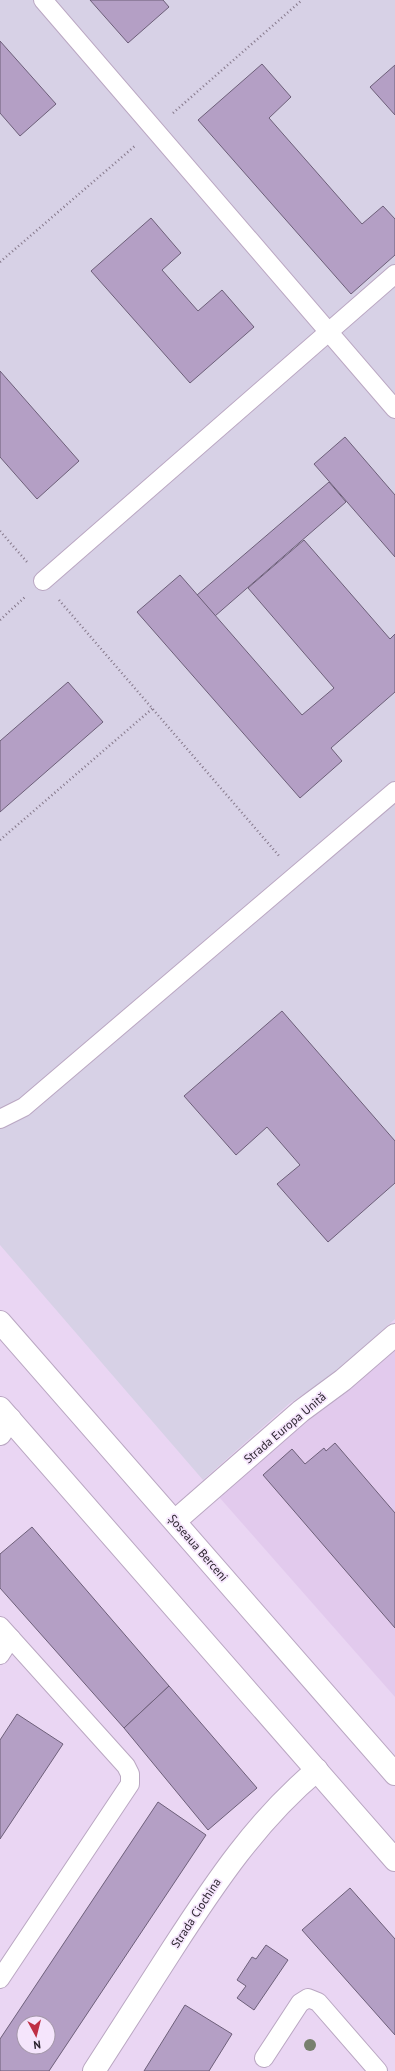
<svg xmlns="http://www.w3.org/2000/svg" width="395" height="2071" font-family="'PT Sans',sans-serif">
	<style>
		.built { fill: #e2caed }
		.medical { fill: #d7d1e6 }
		.building { fill: #b49fc5; stroke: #6d5f79; fill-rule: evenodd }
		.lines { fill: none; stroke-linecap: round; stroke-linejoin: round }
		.service-casing { stroke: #baa7c2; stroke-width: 20 }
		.minor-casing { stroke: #baa7c2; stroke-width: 24 }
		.tertiary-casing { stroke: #baa7c2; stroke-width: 24 }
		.secondary-casing { stroke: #baa7c2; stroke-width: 24 }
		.path { stroke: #847789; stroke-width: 2.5; stroke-dasharray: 1 3; stroke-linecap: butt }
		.service { stroke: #fff; stroke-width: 18 }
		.minor { stroke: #fff; stroke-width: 22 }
		.tertiary { stroke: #fff; stroke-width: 22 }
		.secondary { stroke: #fff; stroke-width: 22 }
		.tree { fill: #78806e }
		.labels { text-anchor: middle; stroke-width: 3.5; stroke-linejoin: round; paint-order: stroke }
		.street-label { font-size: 12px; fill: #2b242e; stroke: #f5e5fc }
	</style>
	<rect width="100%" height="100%" fill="#ead6f3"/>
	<!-- built -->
	<polygon class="built" points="395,1335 395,1697 212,1489"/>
	<!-- medical -->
	<polygon class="medical" points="0,0 395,0 395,1319 330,1377 290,1403 203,1480 0,1245"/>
	<!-- building -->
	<g class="building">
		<polygon points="90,0 163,0 169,7 128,43"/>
		<polygon points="0,41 56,104 20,136 0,113"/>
		<polygon points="262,64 291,97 269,118 362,224 383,206 395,219 395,255 351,294 198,120"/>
		<polygon points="395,65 395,115 370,87"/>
		<polygon points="151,218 181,253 162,270 198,311 222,290 254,327 190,383 91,271"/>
		<polygon points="0,371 79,461 37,499 0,457"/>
		<polygon points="345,437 395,495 395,557 314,464"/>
		<polygon points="329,482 346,502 215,616 197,595"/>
		<polygon points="304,540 390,639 395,634 395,692 331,748 342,761 300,798 137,612 180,575 302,715 334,688 248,588"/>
		<polygon points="68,682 103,722 0,812 0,741"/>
		<polygon points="282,1011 395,1141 395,1183 328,1242 277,1184 300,1165 267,1127 236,1155 184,1096"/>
		<polygon points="335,1443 395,1513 395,1628 263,1475 292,1449 305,1464 324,1448 326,1451"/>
		<polygon points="32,1527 169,1686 124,1728 0,1588 0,1554"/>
		<polygon points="169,1686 257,1788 208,1830 124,1728"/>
		<polygon points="17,1714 63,1744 0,1839 0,1740"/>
		<path d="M 158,1802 L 206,1835 L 49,2071 L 0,2071 L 0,2039 ZM 24,2023 L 48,2023 L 48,2047 L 24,2047 Z"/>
		<polygon points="350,1888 395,1939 395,2035 302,1930"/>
		<polygon points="266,1945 288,1960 254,2010 237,1998 246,1986 237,1980 252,1957 256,1959"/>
		<polygon points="185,2005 232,2034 209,2071 144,2071"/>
	</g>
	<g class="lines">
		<defs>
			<g id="service">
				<polyline points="43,0 395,409"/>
				<polyline points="43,581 395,274"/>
				<polyline points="0,1119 24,1107 395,791"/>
				<polyline points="0,1626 126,1766 130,1774 130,1784 0,1979"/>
				<polyline points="0,1655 11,1638"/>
				<polyline points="264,2058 300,2003 308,1998 318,2002 378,2071"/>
			</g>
			<g id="minor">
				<polyline points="0,1434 10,1419"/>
				<path d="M 94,2071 C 120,2030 147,1989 173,1948 C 215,1883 257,1820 317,1770"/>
			</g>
			<polyline id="tertiary" points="175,1521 301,1411 343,1380 395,1335"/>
			<g id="secondary">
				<polyline points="0,1322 395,1774"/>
				<polyline points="0,1408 395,1860"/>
			</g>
		</defs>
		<!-- service casing -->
		<use href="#service" class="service-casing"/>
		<!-- minor casing -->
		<use href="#minor" class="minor-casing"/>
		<!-- tertiary casing -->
		<use href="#tertiary" class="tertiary-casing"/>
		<!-- secondary casing -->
		<use href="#secondary" class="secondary-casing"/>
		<!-- path -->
		<g class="path">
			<polyline points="173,113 302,0"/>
			<polyline points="0,262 136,145"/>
			<polyline points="0,531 27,562"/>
			<polyline points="59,600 280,857"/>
			<polyline points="0,620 25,597"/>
			<polyline points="0,840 153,708"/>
		</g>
		<!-- service -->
		<use href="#service" class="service"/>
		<!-- minor -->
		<use href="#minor" class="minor"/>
		<!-- tertiary -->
		<use href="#tertiary" class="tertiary"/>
		<!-- secondary -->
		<use href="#secondary" class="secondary"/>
	</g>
	<!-- trees -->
	<circle class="tree" cx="310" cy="2045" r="6"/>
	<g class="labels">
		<!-- street labels -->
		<g class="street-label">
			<text transform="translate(285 1428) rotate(-40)" y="4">Strada Europa Unită</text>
			<text transform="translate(198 1548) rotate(49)" y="4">Șoseaua Berceni</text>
			<text transform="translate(196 1913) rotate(-57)" y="4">Strada Ciochina</text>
		</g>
	</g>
	<!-- north arrow -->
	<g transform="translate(36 2035) rotate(173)"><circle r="19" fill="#f5e5fc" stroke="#a498aa"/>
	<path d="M0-3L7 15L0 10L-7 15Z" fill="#bf2e45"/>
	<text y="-6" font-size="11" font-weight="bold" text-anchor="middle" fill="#2b242e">N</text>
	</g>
</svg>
